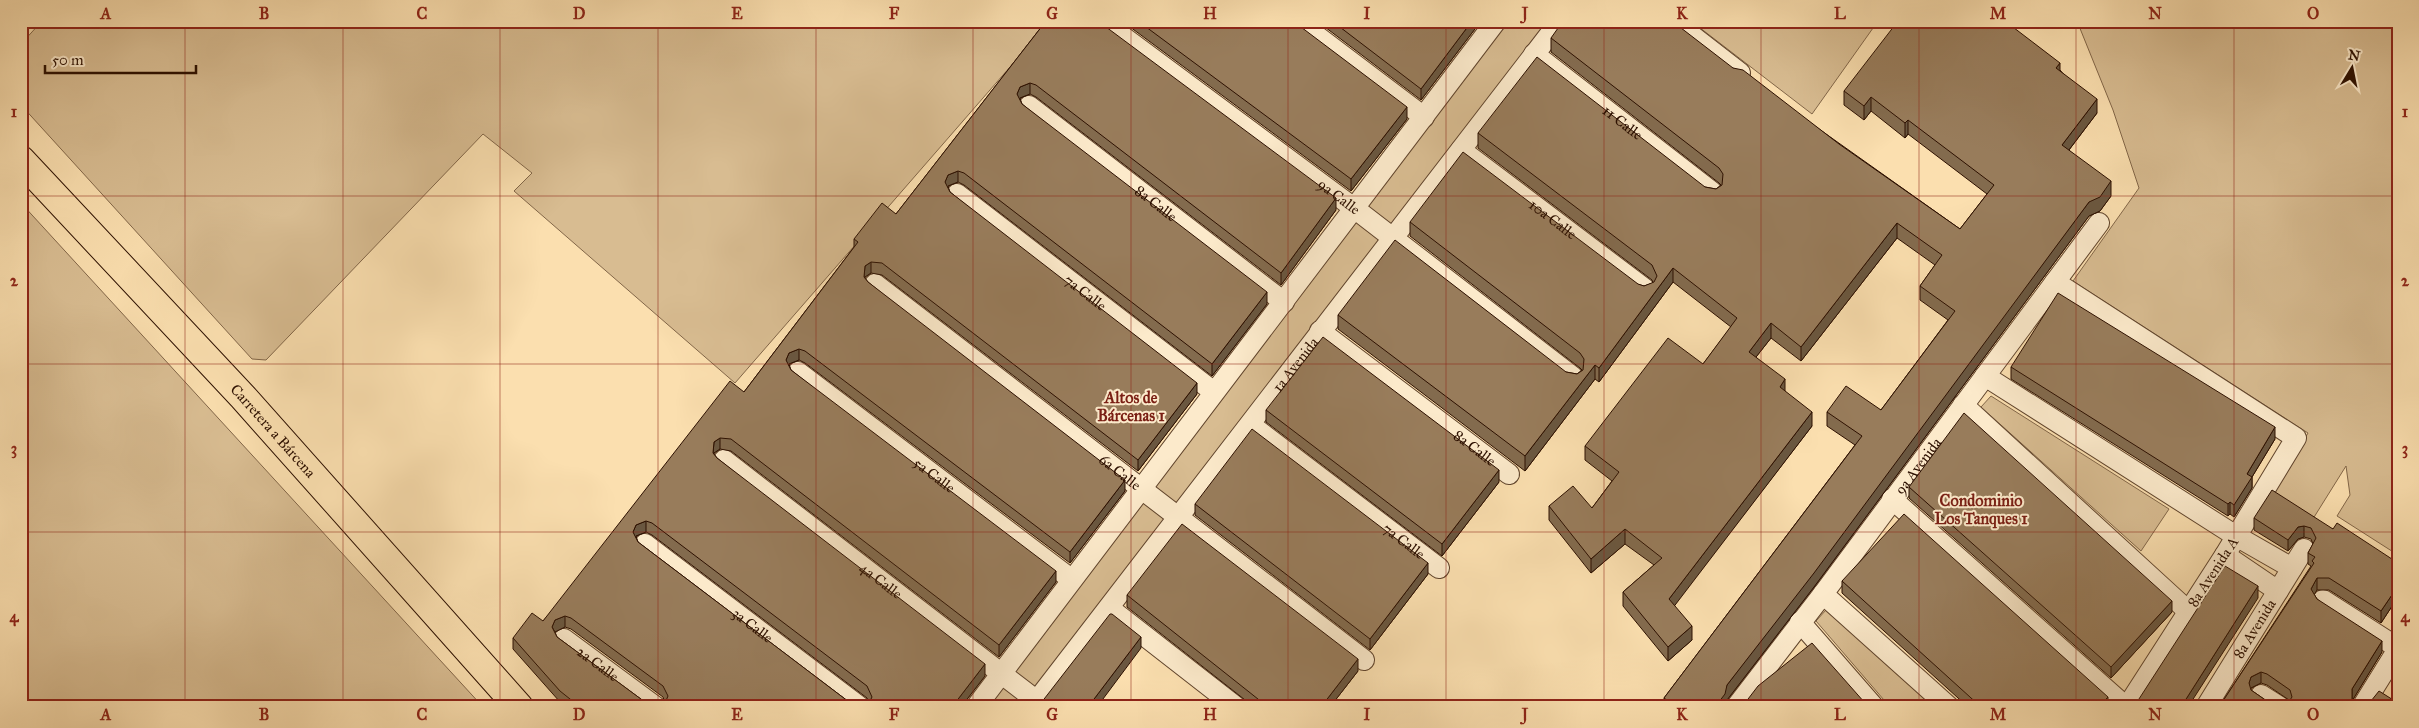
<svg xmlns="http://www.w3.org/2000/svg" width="2419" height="728" font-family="'IM FELL Great Primer',serif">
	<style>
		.green { fill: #d8bc91; stroke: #826648 }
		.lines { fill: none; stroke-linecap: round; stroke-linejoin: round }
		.street-casing { stroke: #60442c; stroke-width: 22 }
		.primary-casing { stroke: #2d1000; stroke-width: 30 }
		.street { stroke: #fceacb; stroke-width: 20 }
		.primary { stroke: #fbdfaf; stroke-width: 28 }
		.wall { fill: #836b4e; stroke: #2d1000; fill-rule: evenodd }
		.shaded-wall { fill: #6a5740; stroke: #2d1000 }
		.building { fill: #987c5b; stroke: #2d1000; fill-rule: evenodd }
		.grid { fill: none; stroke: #8f2418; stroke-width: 1; stroke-opacity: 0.55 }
		.labels { text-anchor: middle; stroke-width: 4; stroke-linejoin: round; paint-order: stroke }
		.street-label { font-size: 15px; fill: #2d1000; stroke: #fceacb }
		.neighbourhood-label { font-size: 16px; font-weight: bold; fill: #7a1f14; stroke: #fceacb }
		.neatline { fill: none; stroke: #8f2418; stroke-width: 2 }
		.grid-label { font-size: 16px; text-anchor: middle; font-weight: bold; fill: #8f2418 }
	</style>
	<rect width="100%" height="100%" fill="#fbdfaf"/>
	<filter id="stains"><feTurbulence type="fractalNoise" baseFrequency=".004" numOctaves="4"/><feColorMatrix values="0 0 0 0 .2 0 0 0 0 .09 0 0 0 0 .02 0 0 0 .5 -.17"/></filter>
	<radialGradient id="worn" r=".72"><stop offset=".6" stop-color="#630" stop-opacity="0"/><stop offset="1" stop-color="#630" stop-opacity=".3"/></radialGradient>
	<!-- green -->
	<g class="green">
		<polygon points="42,21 1050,21 735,383 514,191 532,173 483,134 266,360 252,359 21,105 21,44"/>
		<polygon points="1496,21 1560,21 1032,707 976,707"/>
		<polygon points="1691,21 1878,21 1812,114"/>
		<polygon points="2077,21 2398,21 2398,555 2337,516 2350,495 2346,466 2311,522 2271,496 2308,433 2073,281 2139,188 2113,110"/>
		<polygon points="21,203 483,707 21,707"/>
		<polygon points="1991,396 2169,509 2141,551 1981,407"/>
		<polygon points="1826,610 1935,707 1890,707 1816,621"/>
	</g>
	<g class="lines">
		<defs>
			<g id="street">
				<path id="s1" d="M 1102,21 L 1354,208 L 1573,377"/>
				<polyline points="1297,21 1424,117"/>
				<polyline points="1673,21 1740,73"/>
				<path id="s2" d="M 1534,54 L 1712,192"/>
				<path id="s3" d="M 1029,106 L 1284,302"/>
				<path id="s4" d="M 1461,150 L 1645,289"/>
				<path id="s5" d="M 957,194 L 1214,392"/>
				<polyline points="2055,282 2296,438 2225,555 2127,707"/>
				<path id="s6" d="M 875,284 L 1364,660"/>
				<path id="s7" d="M 1320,331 L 1509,474"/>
				<path id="s8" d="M 798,372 L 1071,579"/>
				<polyline points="1985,376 2236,536 2292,568"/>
				<polyline points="1963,405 2188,611"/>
				<path id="s9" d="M 1251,425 L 1439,568"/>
				<path id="s10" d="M 724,460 L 1037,701"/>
				<polyline points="1892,499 2126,707"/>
				<path id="s11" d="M 645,544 L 860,707"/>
				<polyline points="2225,555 2278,591"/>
				<polyline points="1823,594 1949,707"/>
				<polyline points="2323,600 2398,648"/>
				<polyline points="1109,608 1236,707"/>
				<polyline points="1800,622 1874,707"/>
				<path id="s12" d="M 564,639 L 656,707"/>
				<polyline points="2261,695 2280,707"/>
				<polyline points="976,707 1496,21"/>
				<path id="s13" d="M 1032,707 L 1560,21"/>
				<path id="s14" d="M 1736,707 L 1823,594 L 2099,223"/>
				<path id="s15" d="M 2206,707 L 2304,549"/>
				<polyline points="2362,707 2398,649"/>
			</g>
			<g id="primary">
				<path id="s16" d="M 21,160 L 243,397 L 519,707"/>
			</g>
		</defs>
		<!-- street casing -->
		<use href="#street" class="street-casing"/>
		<!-- primary casing -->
		<use href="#primary" class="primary-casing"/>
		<!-- street -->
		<use href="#street" class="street"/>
		<!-- primary -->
		<use href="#primary" class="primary"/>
	</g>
	<!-- wall -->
	<g class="wall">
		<polygon points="1046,21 1336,210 1281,285 1036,97 1030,94 1020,98 1022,104 1267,304 1212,376 964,185 958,182 948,186 950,192 1197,394 1138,471 882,275 871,273 865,277 865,278 868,282 1125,491 1070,563 805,363 799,360 789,364 791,370 1056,582 999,657 731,451 720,449 714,453 714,454 717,458 985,676 961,707 861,707 869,703 867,698 652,535 646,532 636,536 638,542 853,705 665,703 663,697 571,629 565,627 555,632 557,637 649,705 653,707 565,707 560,702 513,649 513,638 543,621 744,392 854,247 854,239 896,214"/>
		<polygon points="1122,21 1293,21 1407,119 1351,191"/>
		<polygon points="1317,21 1481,21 1421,100"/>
		<polygon points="1551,38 1733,68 1960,229 1987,194 1908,134 1905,138 1871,111 1864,120 1844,105 1844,91 2060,70 2097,113 2069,150 2111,196 2100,211 2089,216 1814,587 1727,700 1725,707 1664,707 1664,698 1855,445 1827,426 1827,412 1881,410 1948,320 1920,300 1920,286 1935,265 1897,238 1801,361 1771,338 1756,357 1785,391 1812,426 1674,605 1692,640 1668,661 1623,606 1623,592 1654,565 1625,544 1591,573 1549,520 1549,506 1592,508 1612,481 1585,460 1585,446 1703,364 1731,327 1673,282 1599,382 1595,379 1525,471 1338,329 1338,315 1566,372 1577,374 1582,370 1580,368 1410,236 1410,222 1644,286 1653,283 1652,280 1478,148 1478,133 1705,187 1716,189 1721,185 1719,183 1551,52"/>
		<polygon points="2011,367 2275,439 2252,477 2252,488 2234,517 2230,514 2228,516 2011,379"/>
		<polygon points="1266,410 1499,482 1442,556 1266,422"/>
		<polygon points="1909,487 2172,612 2111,678 1909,498"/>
		<polygon points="1195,504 1428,574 1370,650 1195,515"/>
		<path d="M 2254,518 L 2333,529 L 2398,563 L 2398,597 L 2381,623 L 2329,590 L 2317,590 L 2314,594 L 2317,599 L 2382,652 L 2352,701 L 2352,702 L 2360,707 L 2219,707 L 2311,566 L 2308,564 L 2308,553 L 2313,544 L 2311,539 L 2304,537 L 2298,539 L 2288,551 L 2254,530 ZM 2261,683 L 2267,685 L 2289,700 L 2286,706 L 2274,706 L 2251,690 L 2251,688 Z"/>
		<polygon points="1842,581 2108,707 1968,707 1842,593"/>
		<polygon points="1127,595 1358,671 1330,707 1254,707 1127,607"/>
	</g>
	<!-- shaded-wall -->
	<g class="shaded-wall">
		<polygon points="1472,21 1481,21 1421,100 1421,89"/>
		<polygon points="2060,63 2060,77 2056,68"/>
		<polygon points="1030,83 1030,94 1020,98 1017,105 1017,94 1020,87"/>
		<polygon points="1871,97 1871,111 1864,120 1864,106"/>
		<polygon points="2097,99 2097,113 2062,159 2062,145"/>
		<polygon points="1407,107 1407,119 1351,191 1351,179"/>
		<polygon points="1908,120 1908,134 1905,138 1905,123"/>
		<polygon points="958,171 958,182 948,186 945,193 945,182 948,175"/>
		<polygon points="2111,181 2111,196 2100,211 2089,216 1814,587 1727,700 1725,707 1715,707 1727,685 2089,202"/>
		<polygon points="1336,198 1336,210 1281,285 1281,273"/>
		<polygon points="1897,223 1897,238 1801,361 1801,347"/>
		<polygon points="871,262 871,273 865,277 864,288 864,277 865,266"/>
		<polygon points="1673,268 1673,282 1599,382 1599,368"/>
		<polygon points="1267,292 1267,304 1212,376 1212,364"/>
		<polygon points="1771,323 1771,338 1749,366 1749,352"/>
		<polygon points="799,349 799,360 789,364 786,371 786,360 789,353"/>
		<polygon points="1595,365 1595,379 1525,471 1525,456"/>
		<polygon points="1785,379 1785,394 1780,387"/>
		<polygon points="1197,383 1197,394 1138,471 1138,460"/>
		<polygon points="1812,412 1812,426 1669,613 1669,599"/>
		<polygon points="2275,427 2275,439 2252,477 2252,488 2234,517 2234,505 2247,474"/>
		<polygon points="720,438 720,449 714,453 713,464 713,453 714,442"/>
		<polygon points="1499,470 1499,482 1442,556 1442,544"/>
		<polygon points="1125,480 1125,491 1070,563 1070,552"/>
		<polygon points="2230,502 2230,514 2228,516 2228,504"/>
		<polygon points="646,521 646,532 636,536 633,543 633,532 636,525"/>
		<polygon points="2304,526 2304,537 2298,539 2288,551 2288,540 2298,527"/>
		<polygon points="1625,529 1625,544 1591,573 1591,559"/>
		<polygon points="1428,563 1428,574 1370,650 1370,639"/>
		<polygon points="1056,571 1056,582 999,657 999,645"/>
		<polygon points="2317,578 2317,590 2311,600 2311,589"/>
		<polygon points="2258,586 2258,598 2188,707 2181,707"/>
		<polygon points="2398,586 2398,597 2381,623 2381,611"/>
		<polygon points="2172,601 2172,612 2111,678 2111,667"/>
		<polygon points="565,616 565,627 555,632 552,627 555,620"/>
		<polygon points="1692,626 1692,640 1668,661 1668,647"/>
		<polygon points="1141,637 1141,648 1097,707 1088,707"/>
		<polygon points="2382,641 2382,652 2352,701 2352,689"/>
		<polygon points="1358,659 1358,671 1330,707 1321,707"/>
		<polygon points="985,664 985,676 961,707 952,707"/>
		<polygon points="2261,672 2261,683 2251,688 2249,694 2249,683 2251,677"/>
		<polygon points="2108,697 2108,707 2098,707"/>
	</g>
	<!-- building -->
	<g class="building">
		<polygon points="1046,21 1098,21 1336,198 1281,273 1036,85 1030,83 1020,87 1017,94 1022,104 1267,292 1212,364 964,173 958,171 948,175 945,182 950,192 1197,383 1138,460 882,263 871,262 865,266 864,277 868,282 1125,480 1070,552 805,351 799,349 789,353 786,360 791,370 1056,571 999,645 731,439 720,438 714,442 713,453 717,458 985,664 952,707 861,707 869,703 872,697 867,686 652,523 646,521 636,525 633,532 638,542 853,705 857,707 657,707 665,703 668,696 663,686 571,618 565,616 555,620 552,627 557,637 649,705 653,707 580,707 560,691 513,638 532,613 543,621 730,381 744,392 858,242 854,239 882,203 896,214"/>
		<polygon points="1138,21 1293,21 1407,107 1351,179"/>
		<polygon points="1332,21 1472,21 1421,89"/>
		<polygon points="1563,21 1672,21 1733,68 1743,70 1839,144 1960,229 1994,185 1908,120 1905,123 1871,97 1864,106 1844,91 1898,21 2005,21 2060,63 2056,68 2097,99 2062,145 2111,181 2100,197 2089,202 1814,573 1727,685 1725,694 1715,707 1676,707 1664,698 1862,436 1827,412 1846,386 1881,410 1955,311 1920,286 1942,255 1897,223 1801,347 1771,323 1749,352 1785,379 1780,387 1812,412 1669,599 1692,626 1668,647 1623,592 1662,558 1625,529 1591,559 1549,506 1573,486 1592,508 1619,472 1585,446 1668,338 1703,364 1737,318 1673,268 1599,368 1595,365 1525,456 1338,315 1395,240 1566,372 1577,374 1583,370 1584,359 1580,353 1410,222 1463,152 1638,284 1644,286 1654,282 1657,276 1652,265 1478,133 1537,57 1705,187 1716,189 1722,185 1723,174 1719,168 1551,38"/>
		<polygon points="2058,293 2275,427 2247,474 2252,477 2234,505 2230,502 2228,504 2011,367"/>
		<polygon points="1323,337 1499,470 1442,544 1266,410"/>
		<polygon points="1964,413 2172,601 2111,667 1909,487"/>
		<polygon points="1252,429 1428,563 1370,639 1195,504"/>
		<path d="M 2272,490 L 2333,529 L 2337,523 L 2398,563 L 2398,586 L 2381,611 L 2329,578 L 2317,578 L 2311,589 L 2317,599 L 2382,641 L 2352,689 L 2352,702 L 2360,707 L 2219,707 L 2314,563 L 2312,561 L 2315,557 L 2308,553 L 2316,538 L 2311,528 L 2304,526 L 2298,527 L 2288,540 L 2254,518 ZM 2261,672 L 2267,674 L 2290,690 L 2292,697 L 2286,706 L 2274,706 L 2251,690 L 2249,683 L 2251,677 Z"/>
		<polygon points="1904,514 2108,697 2098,707 1981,707 1842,581"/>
		<polygon points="1182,524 1358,659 1321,707 1268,707 1127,595"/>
		<polygon points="2225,566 2258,586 2181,707 2127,707 2137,702"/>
		<polygon points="1110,614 1112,614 1141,637 1088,707 1031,707 1041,703"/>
		<polygon points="1812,643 1865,703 1871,707 1739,707 1745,703 1758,686"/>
		<polygon points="2379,691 2398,703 2398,707 2365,707 2367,706"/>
	</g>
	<!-- grid -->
	<path class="grid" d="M 185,21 L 185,707M 343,21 L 343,707M 500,21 L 500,707M 658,21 L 658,707M 816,21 L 816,707M 973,21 L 973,707M 1131,21 L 1131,707M 1288,21 L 1288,707M 1446,21 L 1446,707M 1604,21 L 1604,707M 1761,21 L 1761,707M 1919,21 L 1919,707M 2076,21 L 2076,707M 2234,21 L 2234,707M 21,196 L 2398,196M 21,364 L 2398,364M 21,532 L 2398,532"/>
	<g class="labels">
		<!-- street labels -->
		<g class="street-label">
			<text dy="5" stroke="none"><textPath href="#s2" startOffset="112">11 Calle</textPath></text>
			<text dy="5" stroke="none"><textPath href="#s1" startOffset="295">9a Calle</textPath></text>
			<text dy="5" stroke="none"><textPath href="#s3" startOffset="160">8a Calle</textPath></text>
			<text dy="5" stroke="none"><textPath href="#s4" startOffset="115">10a Calle</textPath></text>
			<text dy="5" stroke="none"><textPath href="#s5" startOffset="162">7a Calle</textPath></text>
			<text dy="5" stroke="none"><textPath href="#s13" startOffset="432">1a Avenida</textPath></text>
			<text dy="5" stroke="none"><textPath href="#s16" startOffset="370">Carretera a Bárcena</textPath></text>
			<text dy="5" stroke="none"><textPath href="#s7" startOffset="194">8a Calle</textPath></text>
			<text dy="5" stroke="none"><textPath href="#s14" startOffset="302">9a Avenida</textPath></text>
			<text dy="5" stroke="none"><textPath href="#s6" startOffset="309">6a Calle</textPath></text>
			<text dy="5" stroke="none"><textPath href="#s8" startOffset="171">5a Calle</textPath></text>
			<text dy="5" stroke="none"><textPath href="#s9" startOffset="192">7a Calle</textPath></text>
			<text transform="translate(2213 572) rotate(-57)" y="5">8a Avenida A</text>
			<text dy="5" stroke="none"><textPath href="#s10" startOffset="198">4a Calle</textPath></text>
			<text dy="5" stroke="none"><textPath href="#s11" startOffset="135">3a Calle</textPath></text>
			<text dy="5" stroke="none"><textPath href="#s15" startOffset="92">8a Avenida</textPath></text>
			<text dy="5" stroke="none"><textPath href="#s12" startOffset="42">2a Calle</textPath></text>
		</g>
		<!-- neighbourhood labels -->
		<g class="neighbourhood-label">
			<text x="1131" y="403">Altos de<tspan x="1131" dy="18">Bárcenas 1</tspan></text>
			<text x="1981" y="506">Condominio<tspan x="1981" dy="18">Los Tanques 1</tspan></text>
		</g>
	</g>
	<!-- margin -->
	<rect width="2419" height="728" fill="none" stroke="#fbdfaf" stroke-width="55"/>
	<!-- north arrow -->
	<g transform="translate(2352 68) rotate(10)" stroke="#fceacb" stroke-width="4" paint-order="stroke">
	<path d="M0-4L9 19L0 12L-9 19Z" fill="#2d1000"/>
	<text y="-8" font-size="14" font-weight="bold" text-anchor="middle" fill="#2d1000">N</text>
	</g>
	<!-- scale -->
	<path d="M45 65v8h151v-8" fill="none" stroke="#2d1000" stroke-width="2.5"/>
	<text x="52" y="65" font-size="15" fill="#2d1000" stroke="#fceacb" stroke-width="4" paint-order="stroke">50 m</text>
	<rect x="28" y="28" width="2364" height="672" class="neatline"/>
	<g class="grid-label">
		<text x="106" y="19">A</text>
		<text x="264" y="19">B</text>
		<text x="422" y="19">C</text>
		<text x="579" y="19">D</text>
		<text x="737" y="19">E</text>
		<text x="894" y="19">F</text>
		<text x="1052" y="19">G</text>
		<text x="1210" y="19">H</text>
		<text x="1367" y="19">I</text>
		<text x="1525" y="19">J</text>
		<text x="1682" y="19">K</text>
		<text x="1840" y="19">L</text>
		<text x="1998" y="19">M</text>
		<text x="2155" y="19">N</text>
		<text x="2313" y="19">O</text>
		<text x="14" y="117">1</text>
		<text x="2405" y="117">1</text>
		<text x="14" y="286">2</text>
		<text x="2405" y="286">2</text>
		<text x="14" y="454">3</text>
		<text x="2405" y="454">3</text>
		<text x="14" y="622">4</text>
		<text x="2405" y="622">4</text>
		<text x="106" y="720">A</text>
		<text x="264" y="720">B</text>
		<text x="422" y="720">C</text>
		<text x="579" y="720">D</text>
		<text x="737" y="720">E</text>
		<text x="894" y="720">F</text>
		<text x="1052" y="720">G</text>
		<text x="1210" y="720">H</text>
		<text x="1367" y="720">I</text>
		<text x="1525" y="720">J</text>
		<text x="1682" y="720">K</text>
		<text x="1840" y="720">L</text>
		<text x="1998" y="720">M</text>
		<text x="2155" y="720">N</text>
		<text x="2313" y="720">O</text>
	</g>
	<rect width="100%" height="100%" filter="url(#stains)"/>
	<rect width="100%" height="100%" fill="url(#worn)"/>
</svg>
